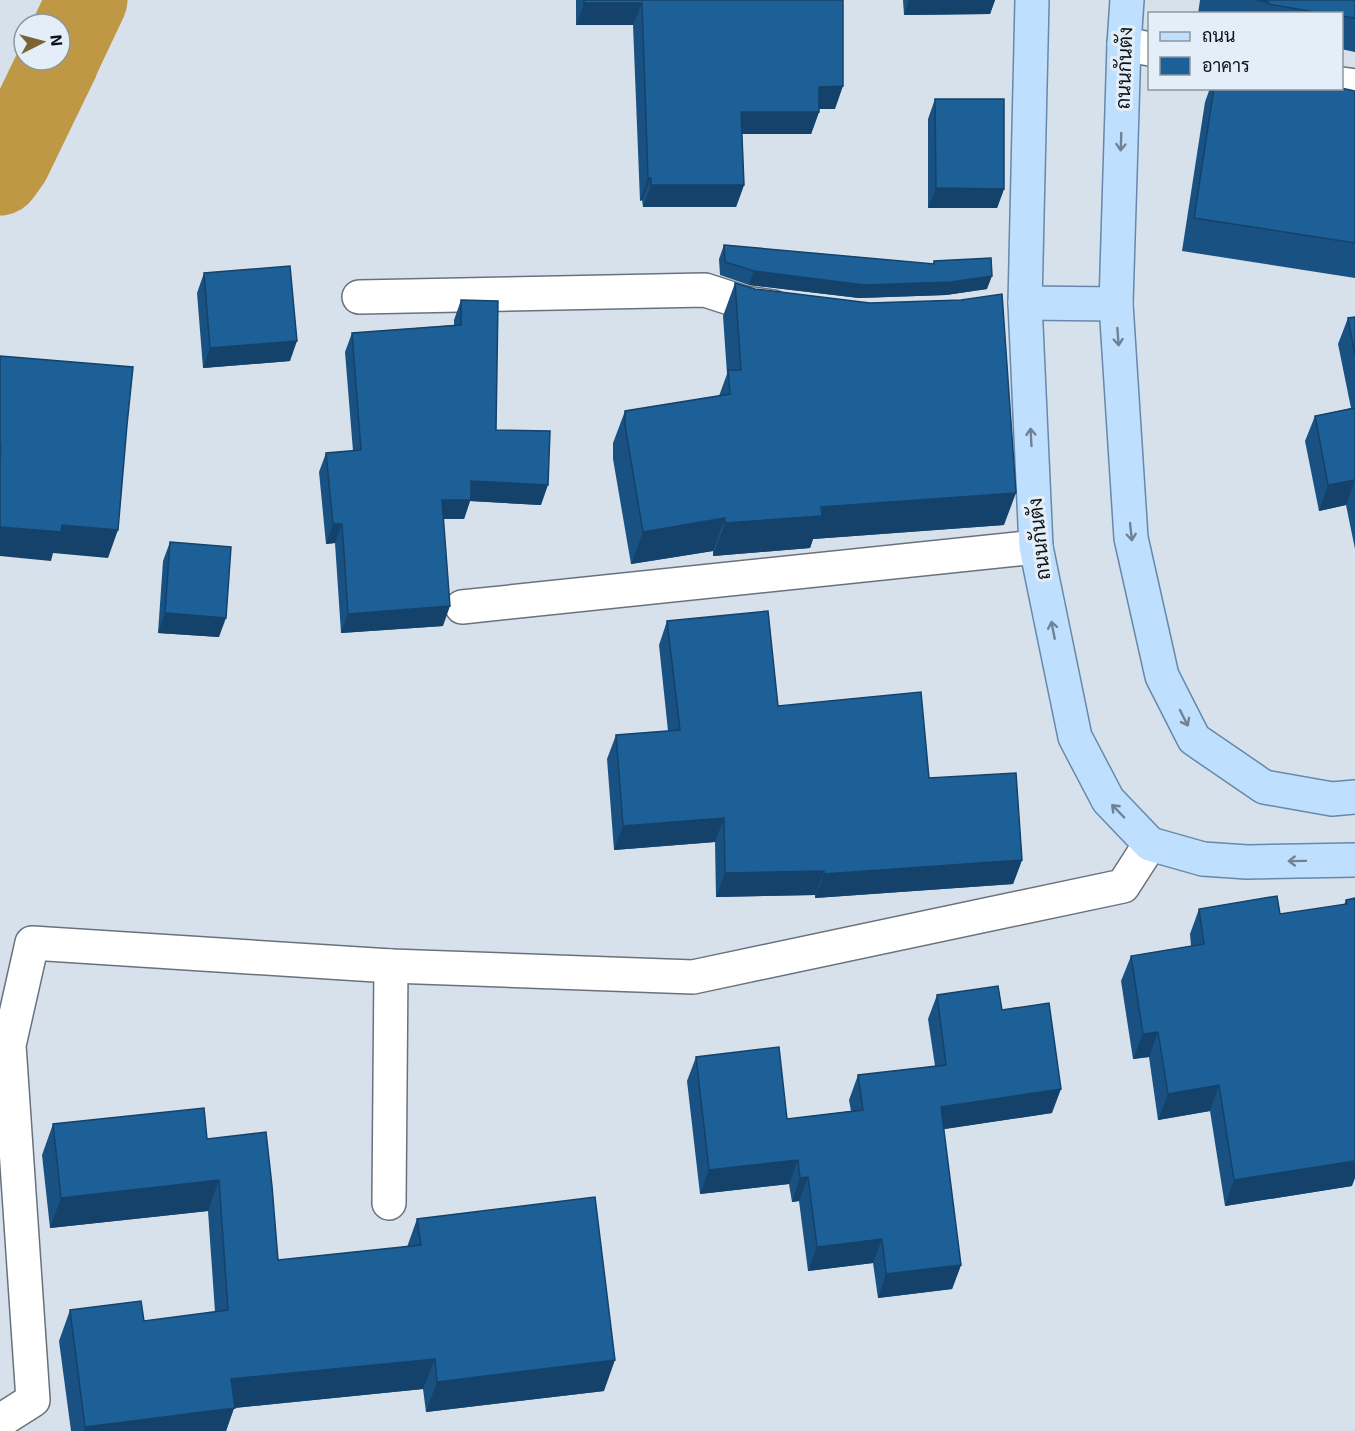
<svg xmlns="http://www.w3.org/2000/svg" width="1355" height="1431" font-family="'Exo 2',Sarabun,sans-serif">
	<style>
		.lines { fill: none; stroke-linecap: round; stroke-linejoin: round }
		.river { stroke: #be9845; stroke-width: 81 }
		.minor-casing { stroke: #69727b; stroke-width: 36 }
		.major-casing { stroke: #6589ab; stroke-width: 36 }
		.minor { stroke: #fff; stroke-width: 33 }
		.major { stroke: #bfdffe; stroke-width: 33 }
		.wall { fill: #195282 }
		.shaded-wall { fill: #14426a }
		.building { fill: #1d5f97; stroke: #14426a; stroke-width: 1.5 }
		.oneway { stroke: #6f8295 }
		.labels { text-anchor: middle; stroke-width: 6; stroke-linejoin: round; paint-order: stroke }
		.street-label { font-size: 20px; fill: #0d1114; stroke: #e4eef9 }
	</style>
	<rect width="100%" height="100%" fill="#d7e1ec"/>
	<g class="lines">
		<!-- river -->
		<g class="river">
			<polyline points="60,57 87,0"/>
			<polyline points="0,175 10,161 59,60"/>
		</g>
		<defs>
			<g id="minor">
				<polyline points="1124,44 1150,49"/>
				<polyline points="1342,84 1355,86"/>
				<polyline points="359,297 705,290 745,303 773,307"/>
				<polyline points="462,607 1036,547"/>
				<polyline points="389,1203 391,966"/>
				<polyline points="0,1421 33,1400 9,1045 32,943 391,966 693,977 1123,886 1150,844"/>
			</g>
			<g id="major">
				<polyline points="1032,0 1025,303 1036,547 1075,737 1108,800 1150,844 1203,859 1247,862 1355,860"/>
				<polyline points="1127,0 1124,44 1116,304 1131,538 1162,676 1194,739 1264,787 1332,799 1355,797"/>
				<polyline points="1025,303 1116,304"/>
			</g>
		</defs>
		<!-- minor casing -->
		<use href="#minor" class="minor-casing"/>
		<!-- major casing -->
		<use href="#major" class="major-casing"/>
		<!-- minor -->
		<use href="#minor" class="minor"/>
		<!-- major -->
		<use href="#major" class="major"/>
	</g>
	<!-- wall -->
	<g class="wall">
		<polygon points="576,0 843,0 835,109 819,109 819,112 811,134 742,134 744,185 736,207 643,207 642,200 640,201 633,25 576,25"/>
		<polygon points="903,0 995,0 990,14 904,15"/>
		<polygon points="1200,0 1355,0 1355,52 1341,49 1341,14 1198,14"/>
		<polygon points="1210,88 1341,88 1355,91 1355,278 1182,251 1205,102"/>
		<polygon points="935,99 1004,189 997,208 928,208 928,119"/>
		<polygon points="724,245 933,264 934,261 987,289 946,295 859,298 749,285 720,275 719,259"/>
		<polygon points="204,273 290,361 203,368 197,293"/>
		<polygon points="735,283 1004,525 813,539 810,548 713,556 713,551 631,564 613,459 613,443 625,411 719,396 727,374 723,316"/>
		<polygon points="461,300 496,430 541,505 470,501 464,519 444,519 443,626 341,633 335,543 326,544 319,472 326,453 353,451 345,352 352,333 454,325 454,320"/>
		<polygon points="1355,317 1355,549 1346,505 1319,511 1305,441 1315,416 1351,408 1338,344 1348,318"/>
		<polygon points="170,542 219,637 158,633 163,561"/>
		<polygon points="667,621 778,706 929,778 1022,860 1013,884 815,898 815,895 716,897 715,842 614,850 607,759 616,735 668,731 659,645"/>
		<polygon points="1355,898 1352,1186 1225,1206 1210,1111 1158,1120 1149,1057 1133,1059 1121,981 1131,956 1191,946 1190,934 1199,909 1280,914 1344,905 1346,900"/>
		<polygon points="937,995 1002,1010 1052,1113 943,1129 961,1265 952,1289 878,1298 873,1263 808,1271 799,1201 792,1202 789,1184 700,1194 687,1081 696,1057 787,1119 851,1111 849,1100 858,1075 935,1066 928,1019"/>
		<polygon points="53,1124 207,1139 278,1260 407,1247 417,1219 604,1391 426,1412 423,1389 234,1408 226,1431 71,1431 59,1341 70,1310 144,1321 215,1312 208,1211 50,1228 42,1155"/>
	</g>
	<!-- shaded-wall -->
	<g class="shaded-wall">
		<polygon points="909,0 995,0 990,14 904,15"/>
		<polygon points="584,3 642,3 633,25 576,25"/>
		<polygon points="843,86 835,109 811,109 819,87"/>
		<polygon points="741,112 819,112 811,134 733,134"/>
		<polygon points="648,178 651,178 642,200 640,201"/>
		<polygon points="651,185 744,185 736,207 643,207"/>
		<polygon points="936,188 1004,189 997,208 928,208"/>
		<polygon points="754,271 992,276 987,289 946,295 859,298 749,285"/>
		<polygon points="297,341 290,361 203,368 210,348"/>
		<polygon points="1355,480 1346,505 1319,511 1328,485"/>
		<polygon points="471,481 548,485 541,505 470,501 464,519 435,519 442,500"/>
		<polygon points="1016,493 1004,525 813,539 810,548 713,556 725,523 821,507"/>
		<polygon points="725,518 713,551 631,564 643,532"/>
		<polygon points="333,524 342,524 335,543 326,544"/>
		<polygon points="62,525 118,530 108,558 53,553 51,561 0,556 0,527"/>
		<polygon points="450,606 443,626 341,633 348,614"/>
		<polygon points="165,613 226,618 219,637 158,633"/>
		<polygon points="724,818 715,842 614,850 623,826"/>
		<polygon points="1022,860 1013,884 815,898 824,874"/>
		<polygon points="824,871 815,895 716,897 725,873"/>
		<polygon points="1158,1032 1149,1057 1133,1059 1143,1034"/>
		<polygon points="1219,1085 1210,1111 1158,1120 1168,1094"/>
		<polygon points="1061,1089 1052,1113 932,1131 941,1107"/>
		<polygon points="1355,1145 1355,1178 1352,1186 1225,1206 1234,1180"/>
		<polygon points="798,1160 789,1184 700,1194 709,1170"/>
		<polygon points="808,1177 799,1201 792,1202 800,1178"/>
		<polygon points="219,1180 208,1211 50,1228 61,1198"/>
		<polygon points="882,1239 873,1263 808,1271 817,1247"/>
		<polygon points="961,1265 952,1289 878,1298 886,1274"/>
		<polygon points="435,1359 423,1389 234,1408 226,1431 84,1431 85,1427 231,1379"/>
		<polygon points="615,1360 604,1391 426,1412 437,1382"/>
	</g>
	<!-- building -->
	<g class="building">
		<polygon points="584,0 843,0 843,86 819,87 819,112 741,112 744,185 651,185 651,178 648,178 642,3 584,3"/>
		<polygon points="1255,0 1355,0 1355,18 1341,16 1341,14 1326,14 1268,4 1268,2"/>
		<polygon points="1214,88 1341,88 1355,91 1355,243 1194,218"/>
		<polygon points="935,99 1004,99 1004,189 936,188"/>
		<polygon points="724,245 934,264 934,261 991,258 992,276 951,282 864,285 754,271 725,262"/>
		<polygon points="290,266 297,341 210,348 204,273"/>
		<polygon points="735,283 755,289 870,303 961,300 1002,294 1016,493 821,507 822,516 725,523 725,518 643,532 625,426 625,411 730,394 728,370 741,370"/>
		<polygon points="461,300 498,301 496,430 550,431 548,485 471,481 471,500 442,500 450,606 348,614 342,524 333,524 326,453 361,450 352,333 461,325"/>
		<polygon points="1355,317 1355,355 1348,318"/>
		<polygon points="0,356 133,367 127,425 118,530 62,525 61,532 0,527 0,460 1,448 0,448"/>
		<polygon points="1355,408 1355,480 1328,485 1315,416"/>
		<polygon points="170,542 231,547 226,618 165,613"/>
		<polygon points="768,611 778,706 921,692 929,778 1016,773 1022,860 824,874 824,871 725,873 724,818 623,826 616,735 680,730 667,621"/>
		<polygon points="1277,896 1280,914 1347,904 1346,900 1355,898 1355,1161 1234,1180 1219,1085 1168,1094 1158,1032 1143,1034 1131,956 1204,944 1199,909"/>
		<polygon points="998,986 1002,1010 1049,1003 1061,1089 941,1107 961,1265 886,1274 882,1239 817,1247 808,1177 800,1178 798,1160 709,1170 696,1057 779,1047 787,1119 863,1110 858,1075 946,1065 937,995"/>
		<polygon points="204,1108 207,1139 266,1132 272,1186 278,1260 421,1245 417,1219 595,1197 615,1360 437,1382 435,1359 231,1379 235,1408 85,1427 70,1310 141,1301 144,1321 228,1310 219,1180 61,1198 53,1124"/>
	</g>
	<!-- one-way arrows -->
	<defs><path id="oneway-shaft" d="M-6 0H5M1.5-3L5.5 0L1.5 3" fill="none" stroke-width="1.6" stroke-linecap="round" stroke-linejoin="round" transform="scale(1.5)"/></defs>
	<g class="oneway">
		<use href="#oneway-shaft" transform="translate(1121 142) rotate(92)"/>
		<use href="#oneway-shaft" transform="translate(1118 337) rotate(86)"/>
		<use href="#oneway-shaft" transform="translate(1031 437) rotate(-93)"/>
		<use href="#oneway-shaft" transform="translate(1131 532) rotate(84)"/>
		<use href="#oneway-shaft" transform="translate(1053 630) rotate(-101)"/>
		<use href="#oneway-shaft" transform="translate(1184 718) rotate(63)"/>
		<use href="#oneway-shaft" transform="translate(1118 811) rotate(-134)"/>
		<use href="#oneway-shaft" transform="translate(1297 861) rotate(179)"/>
	</g>
	<g class="labels">
		<!-- street labels -->
		<g class="street-label">
			<text transform="translate(1124 68) rotate(-88)" y="7">ถนนกันตัง</text>
			<text transform="translate(1039 539) rotate(-96)" y="7">ถนนกันตัง</text>
		</g>
	</g>
	<!-- legend -->
	<rect x="1148" y="12" width="195" height="78" fill="#e4eef9" stroke="#8e969d" stroke-width="1.5"/>
	<rect x="1160" y="32" width="30" height="9" fill="#bfdffe" stroke="#8e969d" stroke-width="1.5"/>
	<text x="1202" y="42" font-size="18" fill="#0d1114">ถนน</text>
	<rect x="1160" y="57" width="30" height="18" fill="#1d5f97" stroke="#8e969d" stroke-width="1.5"/>
	<text x="1202" y="72" font-size="18" fill="#0d1114">อาคาร</text>
	<!-- north arrow -->
	<g transform="translate(42 42) rotate(84)"><circle r="28" fill="#e4eef9" stroke="#8e969d" stroke-width="1.5"/>
	<path d="M0-4.5L10 22L0 15L-10 22Z" fill="#7b6434"/>
	<text y="-9" font-size="16" font-weight="bold" text-anchor="middle" fill="#0d1114">N</text>
	</g>
</svg>
